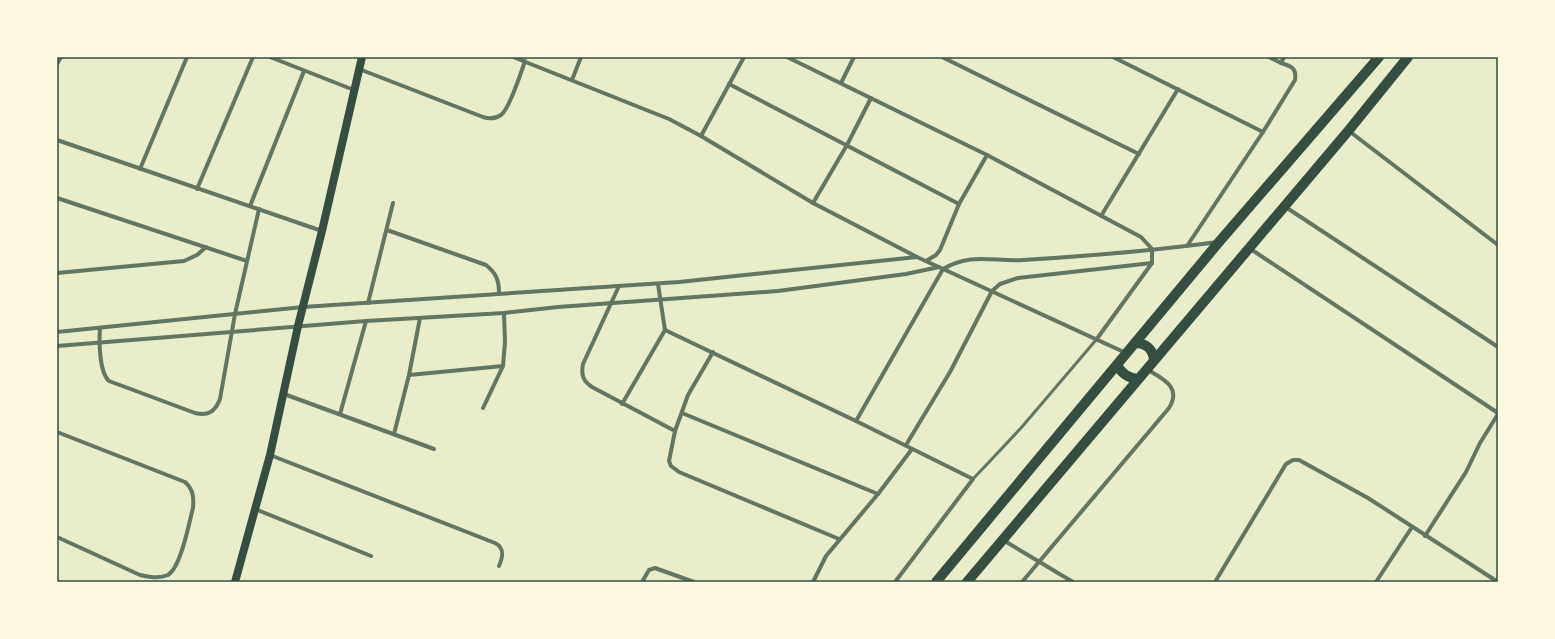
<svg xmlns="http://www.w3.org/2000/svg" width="1555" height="639" font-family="Inter,sans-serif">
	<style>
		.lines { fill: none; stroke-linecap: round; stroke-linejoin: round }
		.service { stroke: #617663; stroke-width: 3 }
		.minor { stroke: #617663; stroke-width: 4 }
		.secondary { stroke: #344e41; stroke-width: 8 }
		.primary { stroke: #344e41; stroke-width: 10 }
		.neatline { fill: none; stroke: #344e41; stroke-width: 1.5 }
	</style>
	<rect width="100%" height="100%" fill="#e9edc9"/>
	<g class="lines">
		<!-- service -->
		<polyline class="service" points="973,479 1021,428 1096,340"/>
		<!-- minor -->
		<g class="minor">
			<polyline points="270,57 354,90"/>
			<polyline points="513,57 669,119 701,136 813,203 917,257 1126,353"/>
			<polyline points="787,57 987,155 1141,237 1152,249 1152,263 1096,340"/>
			<polyline points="942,57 1139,154"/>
			<polyline points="1113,57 1263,132"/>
			<polyline points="1269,57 1281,63"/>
			<polyline points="57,64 61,57"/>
			<path d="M 359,69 L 483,117 C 489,119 495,119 501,115 C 509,109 521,73 525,61"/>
			<polyline points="572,80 581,57"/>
			<polyline points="841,83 854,57"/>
			<polyline points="729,84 959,204"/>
			<polyline points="1349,131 1498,245"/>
			<polyline points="701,136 744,57"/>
			<polyline points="57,140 322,231"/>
			<polyline points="140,169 187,57"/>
			<polyline points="197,189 253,57"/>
			<polyline points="57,198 247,261"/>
			<polyline points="813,203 847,145 871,98"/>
			<polyline points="250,206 304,71"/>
			<polyline points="1284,206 1498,347"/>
			<polyline points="1101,216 1178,89"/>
			<path d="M 387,230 L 486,265 C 496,273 499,280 499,293"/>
			<path d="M 1187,246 L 1263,132 L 1295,80 C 1297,68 1291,66 1281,63 L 1284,57"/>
			<polyline points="1249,248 1498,413"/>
			<polyline points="926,261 936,255 940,250 959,204 987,155"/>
			<polyline points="57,273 184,261 197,255 206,247"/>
			<polyline points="658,284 665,330 856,421 973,479 895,582"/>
			<path d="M 619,286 L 583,364 C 581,375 583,381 592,387 L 675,431"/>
			<polyline points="368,303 393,203"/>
			<path d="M 100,328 C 99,341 99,372 109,381 L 195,413 C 208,416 215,412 220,399 L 235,314 L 259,209"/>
			<polyline points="57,332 303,307 679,282 917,257"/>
			<polyline points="57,346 366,321 504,313 558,307 778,291 906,274 939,267"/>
			<polyline points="713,352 688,395 675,431 669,461 671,466 679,472 839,539"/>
			<polyline points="409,375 503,366"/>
			<polyline points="284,394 434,449"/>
			<polyline points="622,404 665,330"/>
			<polyline points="483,408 503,366 505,342 504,313"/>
			<polyline points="682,413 878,494"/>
			<polyline points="340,414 366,321"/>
			<path d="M 856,421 L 943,269 C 972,252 993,262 1023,260 C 1088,256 1153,251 1217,242"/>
			<path d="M 57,432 L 185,482 C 193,489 194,497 193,508 C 189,523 181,567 168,575 C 159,579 149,577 140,575 L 57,537"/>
			<polyline points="394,434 409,375 420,318"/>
			<polyline points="906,445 950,372 992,291 1000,284 1018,278 1152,263"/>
			<path d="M 270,455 L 495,543 C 505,548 503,557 499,566"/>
			<polyline points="255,509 371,556"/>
			<polyline points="1425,536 1466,472 1480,443 1498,414"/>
			<polyline points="1003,540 1073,582"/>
			<polyline points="642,582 649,570 655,568 694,582"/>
			<polyline points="813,582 826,556 878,494 912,449"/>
			<path d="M 1022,582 L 1169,408 C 1182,387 1163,379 1148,370"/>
			<polyline points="1215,582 1286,464 1293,460 1299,460 1368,498 1498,582"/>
			<polyline points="1376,582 1412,527"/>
		</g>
		<!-- secondary -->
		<polyline class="secondary" points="235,582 270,455 298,326 322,231 362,57"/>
		<!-- primary -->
		<g class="primary">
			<path d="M 1135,343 C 1146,343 1153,349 1154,360"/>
			<path d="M 1117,365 C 1122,374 1128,378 1138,379"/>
			<polyline points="936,582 1219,242 1379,57"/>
			<polyline points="967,582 1349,130 1408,57"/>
		</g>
	</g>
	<!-- border -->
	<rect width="1555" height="639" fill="none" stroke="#fefae0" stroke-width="116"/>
	<rect x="58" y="58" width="1439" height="523" class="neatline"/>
</svg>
